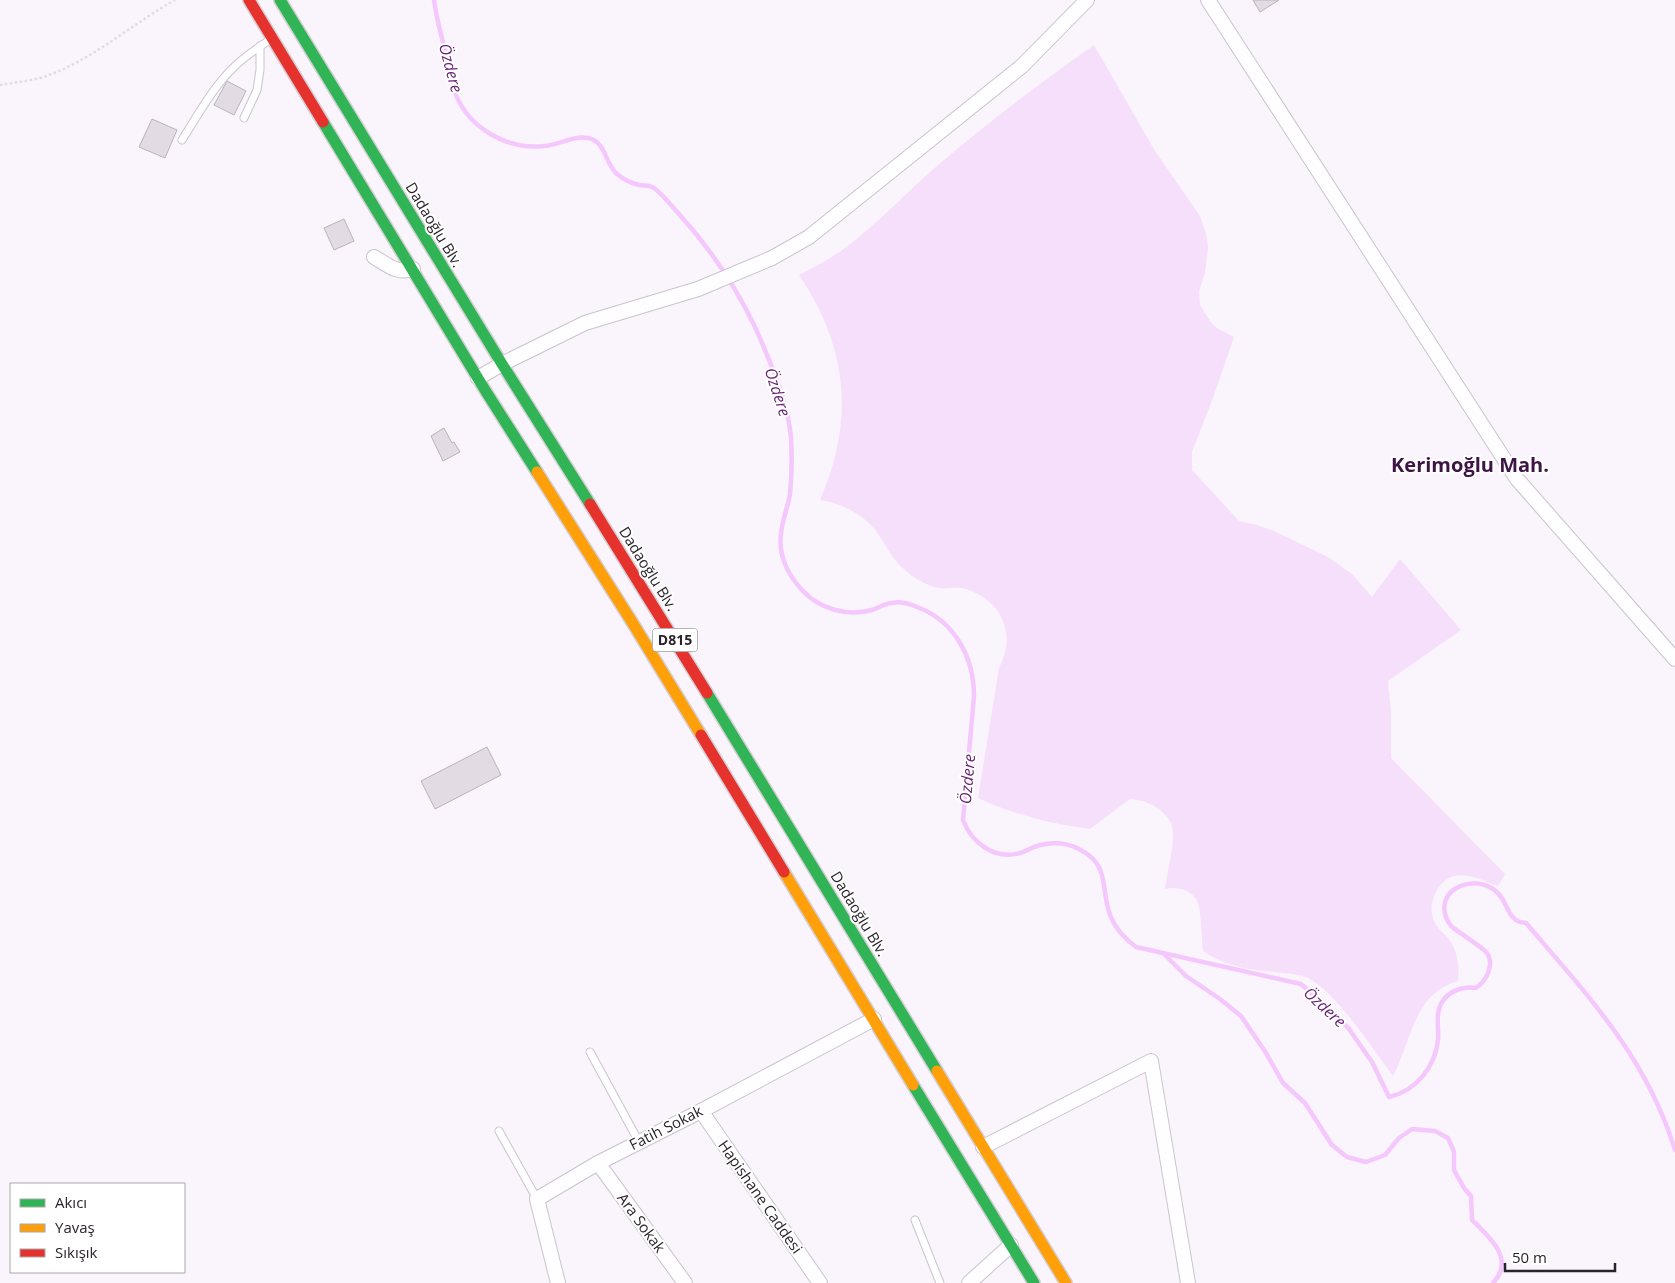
<svg xmlns="http://www.w3.org/2000/svg" width="1675" height="1283" font-family="'Open Sans',sans-serif">
	<style>
		.green { fill: #f6dffa }
		.lines { fill: none; stroke-linecap: round; stroke-linejoin: round }
		.stream { stroke: #f4c7fd; stroke-width: 4.5 }
		.building { fill: #e2dbe4; stroke: #b9b3bb }
		.lane-casing { stroke: #cac4cc; stroke-width: 9 }
		.street-casing { stroke: #cac4cc; stroke-width: 16 }
		.fast-casing { stroke: #d3cfd4; stroke-width: 14 }
		.slow-casing { stroke: #d3cfd4; stroke-width: 14 }
		.jam-casing { stroke: #d3cfd4; stroke-width: 14 }
		.path { stroke: #dfdddf; stroke-width: 2.5; stroke-dasharray: 2.5 2.5; stroke-linecap: butt }
		.lane { stroke: #fefdff; stroke-width: 7 }
		.street { stroke: #fefdff; stroke-width: 14 }
		.fast { stroke: #30b455; stroke-width: 11 }
		.slow { stroke: #ff9f0a; stroke-width: 11 }
		.jam { stroke: #e5322d; stroke-width: 11 }
		.labels { text-anchor: middle; stroke-width: 4; stroke-linejoin: round; paint-order: stroke }
		.shield { fill: #fff; stroke: #6b656b; stroke-width: 1 }
		.shield-label { font-size: 14px; font-weight: bold; fill: #2b232c }
		.street-label { font-size: 15px; fill: #2b232c; stroke: #fff }
		.water-label { font-size: 16px; font-style: italic; fill: #692276; stroke: #fff }
		.district-label { font-size: 20px; font-weight: bold; fill: #3e1346; stroke: #fff }
	</style>
	<rect width="100%" height="100%" fill="#faf4fc"/>
	<!-- green -->
	<path class="green" d="M 1094,45 L 1155,151 L 1200,216 L 1207,237 L 1208,248 L 1205,273 L 1199,291 L 1200,305 L 1210,321 L 1217,328 L 1234,337 L 1214,395 L 1192,452 L 1192,470 L 1239,521 L 1257,525 L 1274,531 L 1328,557 L 1352,574 L 1372,597 L 1400,559 L 1461,630 L 1388,681 L 1391,712 L 1391,758 L 1505,874 L 1498,886 C 1476,878 1451,864 1436,892 C 1432,900 1430,909 1433,918 C 1435,925 1439,929 1444,934 C 1457,946 1460,964 1458,981 C 1413,994 1412,1040 1393,1076 C 1375,1052 1332,986 1305,977 C 1296,973 1285,974 1275,972 C 1249,970 1225,966 1203,951 C 1202,940 1201,912 1198,903 C 1193,890 1177,886 1165,889 C 1167,872 1173,853 1173,835 C 1174,813 1149,800 1130,799 L 1090,829 C 1051,824 1015,815 978,798 L 999,668 C 1016,637 1004,603 969,590 C 959,586 950,589 939,588 C 927,586 914,578 905,570 C 895,562 889,551 882,540 C 869,517 845,504 820,500 C 855,419 848,348 799,275 C 821,264 842,252 860,236 C 887,214 910,189 937,166 C 987,123 1040,83 1094,45 Z"/>
	<g class="lines">
		<!-- stream -->
		<g class="stream">
			<path d="M 434,0 C 436,17 441,34 445,50 C 449,65 451,81 456,95 C 470,129 508,150 544,146 C 560,145 579,132 594,140 C 606,147 606,164 617,174 C 623,179 631,183 639,185 C 645,186 650,185 654,188 C 663,195 671,205 679,214 C 710,248 736,287 756,329 C 771,364 787,399 791,437 C 792,456 792,475 790,494 C 788,507 782,520 781,534 C 778,555 788,575 802,590 C 819,609 848,617 872,610 C 879,608 885,603 892,603 C 900,601 910,604 917,607 C 955,621 974,658 974,696 L 963,820 C 972,843 994,860 1020,853 C 1025,852 1029,849 1034,847 C 1049,842 1065,842 1079,849 C 1111,865 1100,888 1110,915 C 1115,928 1125,939 1136,947 L 1301,984 L 1334,1013 L 1349,1029 L 1372,1062 L 1389,1097 C 1416,1091 1435,1067 1438,1040 C 1439,1029 1436,1019 1439,1009 C 1444,992 1461,986 1476,988 C 1486,981 1495,965 1487,953 C 1482,947 1458,932 1451,926 C 1429,896 1466,872 1493,889 C 1510,900 1505,922 1526,923 C 1588,996 1646,1056 1675,1150"/>
			<path d="M 1164,954 L 1186,976 L 1220,999 L 1241,1016 L 1266,1053 L 1283,1083 L 1305,1103 L 1332,1145 L 1347,1157 L 1366,1162 L 1385,1155 L 1399,1138 L 1412,1129 L 1435,1131 L 1448,1138 L 1454,1152 L 1454,1170 L 1464,1188 L 1471,1196 L 1472,1220 C 1489,1237 1516,1259 1493,1283"/>
		</g>
	</g>
	<!-- building -->
	<g class="building">
		<polygon points="1253,0 1279,0 1260,12"/>
		<polygon points="227,81 246,91 234,115 214,105"/>
		<polygon points="152,119 177,130 165,158 139,147"/>
		<polygon points="344,219 354,241 334,250 324,228"/>
		<polygon points="444,428 452,443 454,442 460,452 443,461 431,436"/>
		<polygon points="487,747 501,775 435,809 421,781"/>
	</g>
	<g class="lines">
		<defs>
			<g id="lane">
				<polyline points="244,118 257,90 260,70 260,46"/>
				<path d="M 182,140 C 198,115 213,87 234,67 C 244,57 256,49 268,41"/>
				<polyline points="590,1052 639,1142"/>
				<polyline points="499,1131 537,1199"/>
				<polyline points="915,1220 940,1283"/>
			</g>
			<g id="street">
				<polyline points="1208,0 1517,479 1675,659"/>
				<path d="M 374,257 C 388,265 396,274 413,269"/>
				<polyline points="478,378 502,364 585,323 698,289 772,258 809,237 1022,66 1087,0"/>
				<polyline points="701,1111 820,1283"/>
				<polyline points="983,1147 1151,1061 1188,1283"/>
				<polyline points="598,1163 685,1283"/>
				<polyline points="558,1283 537,1199 598,1163 701,1111 874,1019"/>
				<polyline points="969,1283 1011,1245"/>
			</g>
			<g id="fast">
				<polyline points="280,0 502,364 590,504"/>
				<polyline points="323,122 485,390 537,472"/>
				<polyline points="707,693 937,1071"/>
				<polyline points="913,1085 1034,1283"/>
			</g>
			<g id="slow">
				<polyline points="537,472 632,622 701,735"/>
				<polyline points="784,872 913,1085"/>
				<polyline points="937,1071 1066,1283"/>
			</g>
			<g id="jam">
				<polyline points="249,0 323,122"/>
				<polyline points="590,504 707,693"/>
				<polyline points="701,735 784,872"/>
			</g>
		</defs>
		<!-- lane casing -->
		<use href="#lane" class="lane-casing"/>
		<!-- street casing -->
		<use href="#street" class="street-casing"/>
		<!-- fast casing -->
		<use href="#fast" class="fast-casing"/>
		<!-- slow casing -->
		<use href="#slow" class="slow-casing"/>
		<!-- jam casing -->
		<use href="#jam" class="jam-casing"/>
		<!-- path -->
		<path class="path" d="M 0,85 C 16,82 34,81 49,75 C 95,58 132,24 175,0"/>
		<!-- lane -->
		<use href="#lane" class="lane"/>
		<!-- street -->
		<use href="#street" class="street"/>
		<!-- fast -->
		<use href="#fast" class="fast"/>
		<!-- slow -->
		<use href="#slow" class="slow"/>
		<!-- jam -->
		<use href="#jam" class="jam"/>
	</g>
	<g class="labels">
		<!-- shield labels -->
		<rect class="shield" x="652.5" y="628.5" width="45" height="23" rx="4"/>
		<g class="shield-label">
			<text x="675" y="645">D815</text>
		</g>
		<!-- street labels -->
		<g class="street-label">
			<text transform="translate(434 225) rotate(59)" y="5">Dadaoğlu Blv.</text>
			<text transform="translate(648 569) rotate(58)" y="5">Dadaoğlu Blv.</text>
			<text transform="translate(859 914) rotate(59)" y="5">Dadaoğlu Blv.</text>
			<text transform="translate(666 1128) rotate(-27)" y="5">Fatih Sokak</text>
			<text transform="translate(760 1197) rotate(55)" y="5">Hapishane Caddesi</text>
			<text transform="translate(641 1223) rotate(54)" y="5">Ara Sokak</text>
		</g>
		<!-- water labels -->
		<g class="water-label">
			<text transform="translate(451 68) rotate(75)" y="6">Özdere</text>
			<text transform="translate(778 392) rotate(72)" y="6">Özdere</text>
			<text transform="translate(967 779) rotate(-85)" y="6">Özdere</text>
			<text transform="translate(1325 1007) rotate(43)" y="6">Özdere</text>
		</g>
		<!-- district labels -->
		<g class="district-label">
			<text x="1470" y="472">Kerimoğlu Mah.</text>
		</g>
	</g>
	<!-- legend -->
	<rect x="10" y="1183" width="175" height="90" fill="#ffffff" stroke="#aaa7ab"/>
	<rect x="20" y="1199" width="25" height="8" fill="#30b455" stroke="#aaa7ab"/>
	<text x="55" y="1208" font-size="15" fill="#2b232c">Akıcı</text>
	<rect x="20" y="1224" width="25" height="8" fill="#ff9f0a" stroke="#aaa7ab"/>
	<text x="55" y="1233" font-size="15" fill="#2b232c">Yavaş</text>
	<rect x="20" y="1249" width="25" height="8" fill="#e5322d" stroke="#aaa7ab"/>
	<text x="55" y="1258" font-size="15" fill="#2b232c">Sıkışık</text>
	<!-- scale -->
	<path d="M1505 1263v8h110v-8" fill="none" stroke="#2b232c" stroke-width="2.5"/>
	<text x="1512" y="1263" font-size="15" fill="#2b232c" stroke="#ffffff" stroke-width="4" paint-order="stroke">50 m</text>
</svg>
